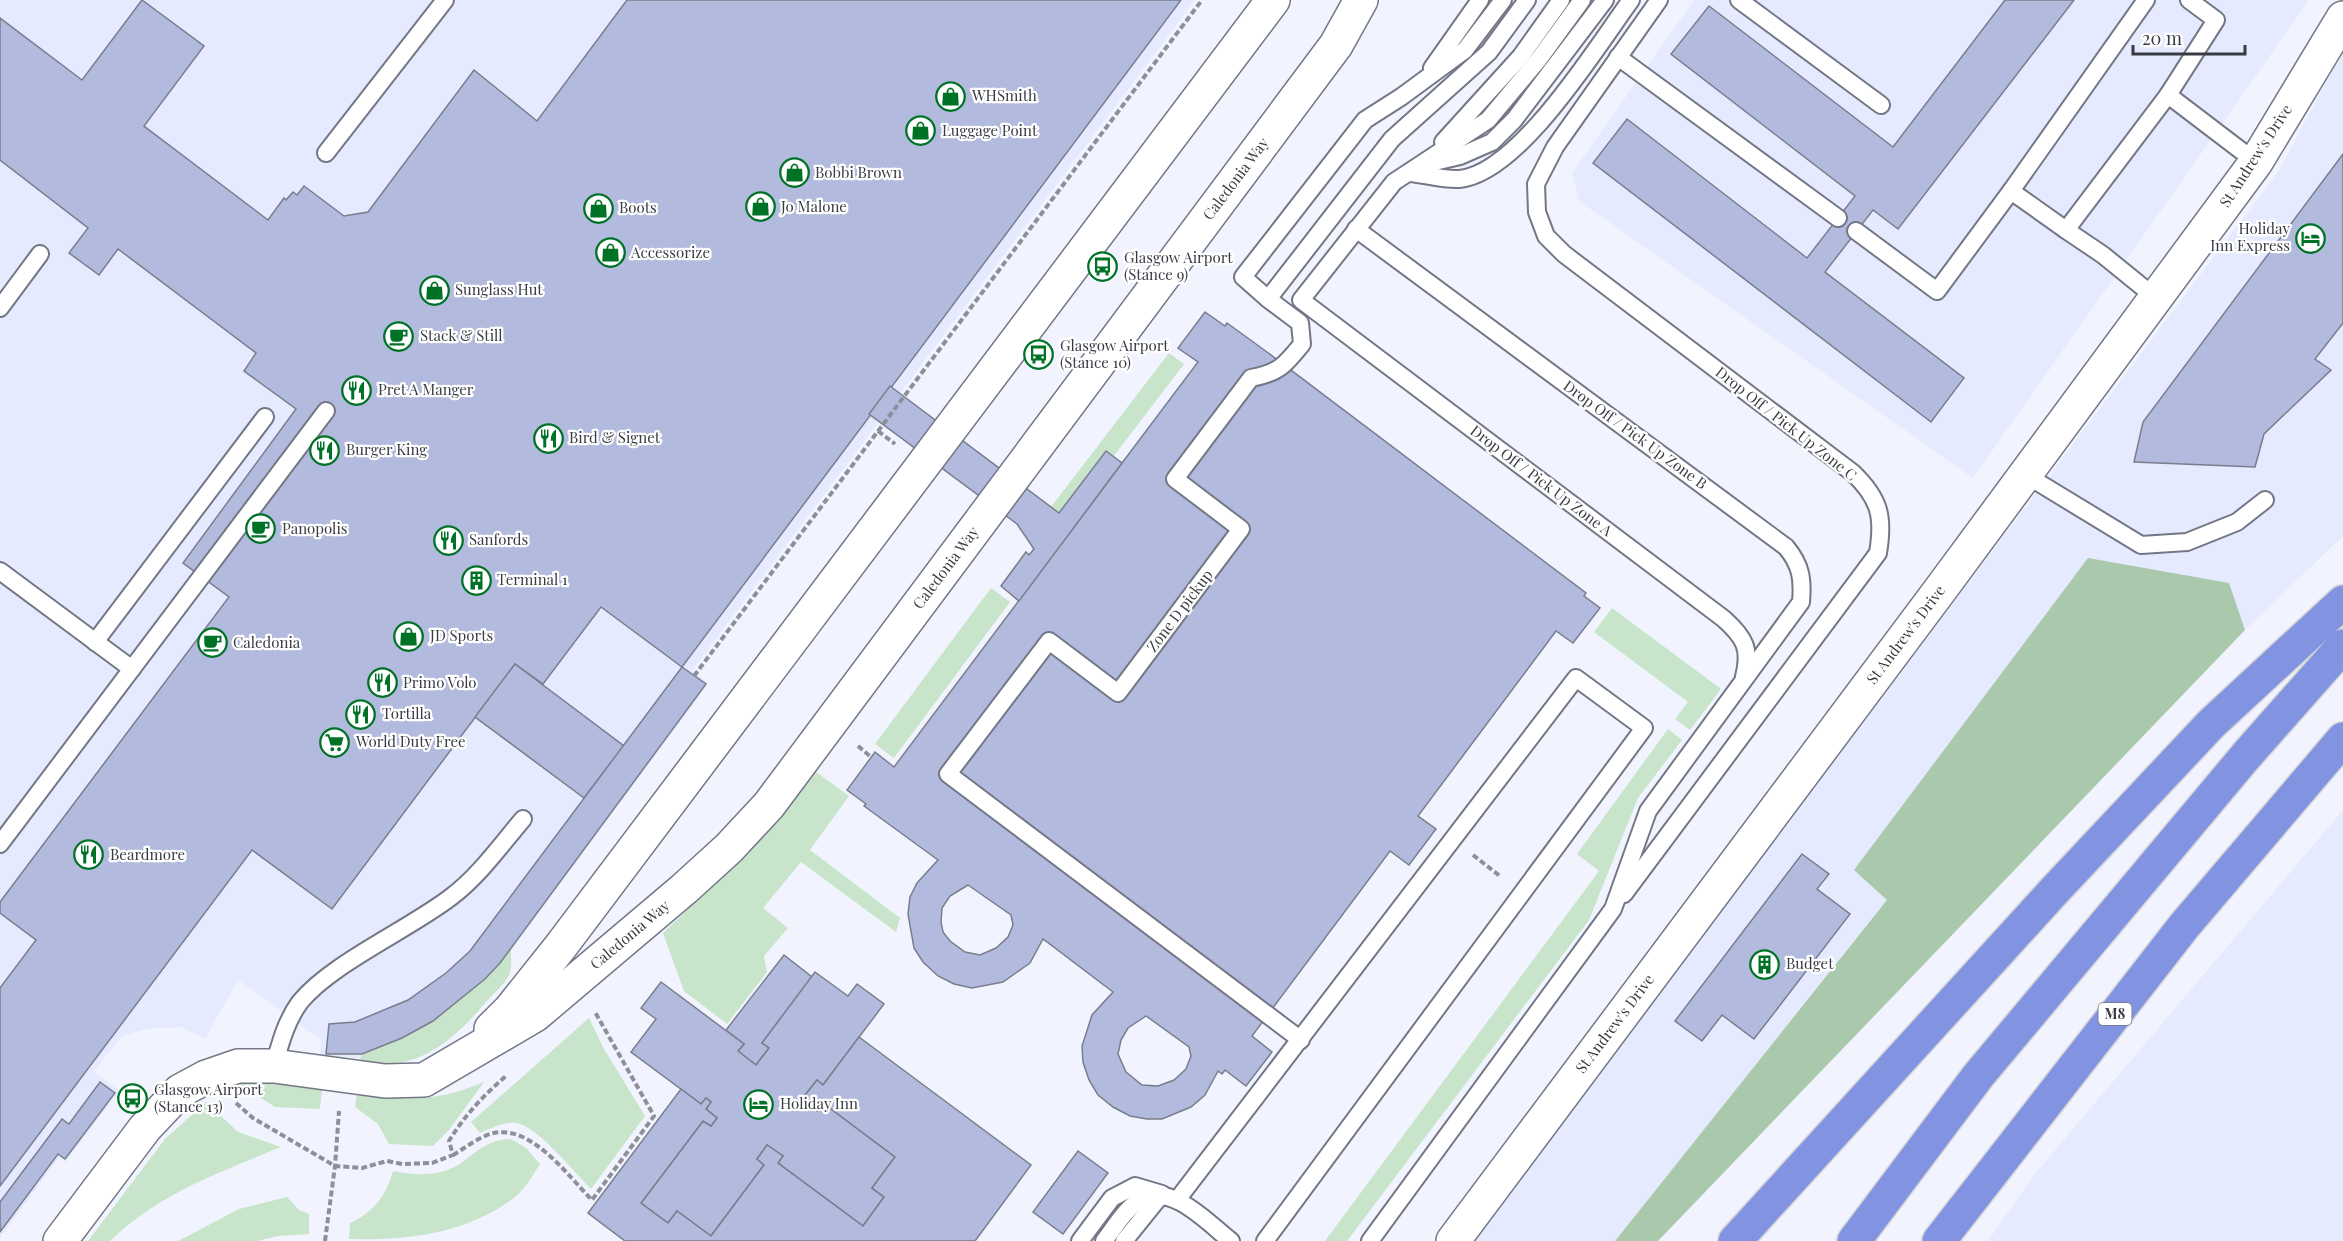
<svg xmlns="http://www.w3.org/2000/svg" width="2343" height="1241" font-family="'Playfair Display',serif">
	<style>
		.built { fill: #e5eafe }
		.green { fill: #c8e4ca }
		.forest { fill: #aac8ac }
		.building { fill: #b2bbde; stroke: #797d8d; stroke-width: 1.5; fill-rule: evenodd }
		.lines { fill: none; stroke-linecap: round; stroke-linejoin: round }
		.lane-casing { stroke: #737786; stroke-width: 20 }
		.street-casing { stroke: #737786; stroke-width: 36 }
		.highway-casing { stroke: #d3d4d5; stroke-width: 36 }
		.path { stroke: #8d9098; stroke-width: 4; stroke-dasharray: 6 3; stroke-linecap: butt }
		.lane { stroke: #fff; stroke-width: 16 }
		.street { stroke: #fff; stroke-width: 33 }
		.highway { stroke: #8293e1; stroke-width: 33 }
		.labels { text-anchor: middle; stroke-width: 4.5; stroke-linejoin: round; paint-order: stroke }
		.shield { fill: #fff; stroke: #74767b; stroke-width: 1.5 }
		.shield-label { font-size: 14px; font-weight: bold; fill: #393b42 }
		.poi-label { font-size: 15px; fill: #393b42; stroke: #fff; text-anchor: start }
		.street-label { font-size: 15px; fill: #393b42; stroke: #fff }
	</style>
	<rect width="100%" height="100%" fill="#f1f4fe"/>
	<!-- built -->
	<g class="built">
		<polygon points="0,0 1195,0 692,671 709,683 501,964 402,1052 363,1058 320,1055 321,1040 238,980 205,1039 181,1027 145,1029 122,1036 94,1071 119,1091 66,1162 59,1158 0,1238"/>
		<polygon points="1694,0 2309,0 1973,478 1579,201 1572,173"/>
		<polygon points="2343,50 2343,536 2245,630 2229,583 1854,869 1888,899 1615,1241 1473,1241 2280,169"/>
		<polygon points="2343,810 2343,1241 1988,1241 2034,1175"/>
	</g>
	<!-- green -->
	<g class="green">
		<polygon points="1169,353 1184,364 1113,457 1105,452 1059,513 1051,507"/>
		<polygon points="991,588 1010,602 894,758 875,744"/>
		<polygon points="1612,608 1721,689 1690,730 1675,719 1688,702 1594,632"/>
		<polygon points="1668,729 1682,740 1638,798 1589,920 1347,1241 1325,1241 1599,871 1577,854"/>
		<polygon points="812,769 849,796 810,850 900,918 896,932 801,862 763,908 788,928 764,956 767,972 727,1024 684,991 663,933 729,871 766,831"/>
		<path d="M 511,948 C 511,955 512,965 510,972 C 508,981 494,993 487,1001 C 454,1040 415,1075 360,1061 L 362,1054 C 420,1031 473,999 511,948 Z"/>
		<path d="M 589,1018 L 604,1049 L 645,1116 L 591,1189 C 574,1172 539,1128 517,1123 C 505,1121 491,1128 480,1133 L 471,1122 Z"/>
		<polygon points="262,1080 322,1087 320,1109 275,1107 238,1083"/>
		<path d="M 484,1082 L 449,1130 L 433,1146 L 389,1144 L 378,1124 L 355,1107 L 357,1093 C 408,1099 435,1103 484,1082 Z"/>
		<path d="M 206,1102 L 238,1132 L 281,1147 C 220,1172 158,1194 110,1241 L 88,1241 L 165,1139 Z"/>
		<path d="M 511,1139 L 526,1148 L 540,1164 C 533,1175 525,1189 515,1197 C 469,1233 407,1241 349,1239 L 350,1223 C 374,1212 386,1196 393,1171 C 418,1176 444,1177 465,1160 C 481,1148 490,1140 511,1139 Z"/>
		<polygon points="287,1197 299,1210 309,1214 309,1234 278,1236 257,1241 178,1241 239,1209"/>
	</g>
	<!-- forest -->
	<polygon class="forest" points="2088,558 2229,583 2245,630 1658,1241 1615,1241 1887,900 1854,870"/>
	<!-- building -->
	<g class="building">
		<polygon points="142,0 204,46 144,126 268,220 284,198 286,200 293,192 297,195 304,186 344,216 368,212 474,70 537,121 627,0 1181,0 682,667 601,607 543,684 515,664 332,909 252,850 0,1186 0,988 36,940 0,913 0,902 229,597 183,563 296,409 244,371 256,353 118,249 99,275 69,253 88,228 0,160 0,18 82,80"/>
		<polygon points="2005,0 2074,0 1898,229 1873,210 1825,272 1964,378 1931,422 1593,163 1627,119 1807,258 1855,196 1671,54 1709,6 1893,147"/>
		<polygon points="2343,154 2343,323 2315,359 2331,370 2264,434 2255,467 2134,462 2143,422"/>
		<path d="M 1205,312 L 1225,326 L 1227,323 L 1267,352 L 1586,593 L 1584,596 L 1600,608 L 1573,643 L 1556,631 L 1418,816 L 1436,829 L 1409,865 L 1390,851 L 1252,1036 L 1272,1052 L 1246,1086 L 1225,1070 L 1222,1074 L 1218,1071 L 1205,1095 L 1191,1107 L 1162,1119 L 1147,1119 L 1130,1116 L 1113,1107 L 1098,1095 L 1089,1080 L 1083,1062 L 1082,1046 L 1092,1015 L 1113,992 L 1043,939 L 1030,963 L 1003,982 L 972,988 L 954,984 L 938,976 L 923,962 L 914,948 L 908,914 L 910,897 L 917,883 L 938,860 L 864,806 L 866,804 L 847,790 L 875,752 L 894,767 L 1122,463 L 1198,362 L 1178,348 ZM 968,885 L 1011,915 L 1013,925 L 1008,937 L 996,948 L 980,955 L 965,952 L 950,941 L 943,932 L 941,922 L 942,908 L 950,896 ZM 1146,1016 L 1189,1047 L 1191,1056 L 1186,1069 L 1174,1080 L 1158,1086 L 1142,1085 L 1126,1072 L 1118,1054 L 1121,1040 L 1128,1028 Z"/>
		<polygon points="890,386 1059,513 1106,451 1122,463 1019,601 1001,586 1026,552 1029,555 1034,549 1017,524 869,414"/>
		<polygon points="515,664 624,746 584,798 475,717"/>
		<polygon points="682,667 706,684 500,963 485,979 433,1021 402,1038 362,1054 326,1054 329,1024 355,1022 408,1000 446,973 470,951"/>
		<polygon points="1802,854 1829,874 1817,889 1850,914 1754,1039 1722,1015 1702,1041 1675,1021"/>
		<polygon points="784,955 812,977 762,1043 769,1048 756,1065 738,1051 744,1044 726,1030"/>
		<polygon points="815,972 848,996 857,984 884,1004 823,1085 817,1080 802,1099 817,1111 823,1103 895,1157 872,1188 884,1197 863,1226 778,1163 783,1156 767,1145 757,1159 764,1165 711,1236 677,1211 668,1223 641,1203 703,1121 711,1126 717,1118 706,1109 711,1102 706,1098 701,1104 631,1052 656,1019 641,1008 661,982 744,1044 738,1051 756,1065 769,1048 762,1043"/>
		<polygon points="859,1037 1031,1165 975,1241 625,1241 588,1213 681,1089 701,1104 706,1098 711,1102 706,1109 717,1118 711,1126 703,1121 641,1203 668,1223 677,1211 711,1236 764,1165 757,1159 767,1145 783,1156 778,1163 863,1226 884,1197 872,1188 895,1157 823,1103 817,1111 802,1099 817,1080 823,1085"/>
		<polygon points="100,1082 115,1093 65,1159 58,1154 0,1232 0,1202 62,1119 69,1124"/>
		<polygon points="1078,1151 1108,1173 1063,1234 1033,1212"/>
	</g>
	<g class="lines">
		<defs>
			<g id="lane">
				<path d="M 1582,0 L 1539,59 L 1488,120 L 1394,182 L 1301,300 L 1724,619 C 1745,638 1751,649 1744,677"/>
				<polyline points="1739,0 1881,105"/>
				<polyline points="1618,57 1838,218"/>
				<polyline points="1432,68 1480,0"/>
				<polyline points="2168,95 2216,20 2189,0"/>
				<polyline points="1443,142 1521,56 1561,0"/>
				<polyline points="326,153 445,0"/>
				<polyline points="1430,163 1460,156 1492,142 1514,120 1605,0"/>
				<path d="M 1409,173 C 1425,174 1443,180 1459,179 C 1519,174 1597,46 1631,0"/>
				<polyline points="2011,191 2146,0"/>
				<path d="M 1356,229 L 1786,547 C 1801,565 1803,579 1801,602 L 1648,811 L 1613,909 L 1370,1241"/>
				<polyline points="1856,231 1937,291 2011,191 2066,230"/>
				<polyline points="2156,298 2103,255 2066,230 2168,95 2256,162"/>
				<polyline points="1268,299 1243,277 1365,120 1401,97 1465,50 1503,0"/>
				<polyline points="0,308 40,254"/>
				<polyline points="2026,475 2141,545 2187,542 2237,522 2265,500"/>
				<polyline points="0,571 132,669"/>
				<polyline points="95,642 265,417"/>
				<polyline points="0,844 326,411"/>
				<path d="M 1624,894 L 1878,553 C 1884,517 1880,499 1853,473 L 1564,254 L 1546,236 L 1537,212 L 1536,184 L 1555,147 L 1659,0"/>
				<path d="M 1301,1040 L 948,774 L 1049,641 L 1118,693 L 1241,529 L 1175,479 L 1251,378 C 1279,373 1285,365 1302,344 L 1300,323 L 1268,299 L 1392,139 L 1489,52 L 1527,0"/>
				<path d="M 274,1066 C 280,1044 286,1021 300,1002 C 332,963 408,930 451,897 C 479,876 500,846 523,819"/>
				<polyline points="1177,1200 1576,678 1644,728 1265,1241"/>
				<polyline points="1080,1241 1112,1198 1135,1186 1162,1194 1124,1241"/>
				<path d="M 1104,1241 C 1115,1227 1126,1207 1142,1199 C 1172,1183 1209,1224 1231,1241"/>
			</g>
			<g id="street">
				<polyline points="491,1029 510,1010 561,946 1273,0"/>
				<polyline points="60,1241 145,1128 180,1091 206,1077 238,1066 274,1066 385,1081 424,1080 535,1015 684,889 729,848 769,805 1336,45 1361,0"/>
				<polyline points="1453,1241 1943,586 2256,162 2343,18"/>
			</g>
			<g id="highway">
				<polyline points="1735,1241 2054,891 2211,724 2343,602"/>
				<polyline points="1854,1241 1978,1076 2245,757 2343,646"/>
				<polyline points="1939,1241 2184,926 2343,739"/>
			</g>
		</defs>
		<!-- lane casing -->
		<use href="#lane" class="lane-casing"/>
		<!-- street casing -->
		<use href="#street" class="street-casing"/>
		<!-- highway casing -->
		<use href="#highway" class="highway-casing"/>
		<!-- path -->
		<g class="path">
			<polyline points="878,431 895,444"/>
			<polyline points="694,676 1202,0"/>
			<polyline points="858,746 871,757"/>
			<polyline points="1473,855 1500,876"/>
			<path d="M 236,1103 L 253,1118 L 335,1166 L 362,1168 L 387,1161 L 402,1164 L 432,1163 L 453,1155 L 449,1141 C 464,1116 484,1095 506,1076"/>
			<path d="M 453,1155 C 465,1148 480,1136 494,1133 C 532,1125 568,1176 592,1200 L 654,1116 L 595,1012"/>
			<polyline points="325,1241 335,1166 339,1111"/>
		</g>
		<!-- lane -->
		<use href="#lane" class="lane"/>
		<!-- street -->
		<use href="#street" class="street"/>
		<!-- highway -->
		<use href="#highway" class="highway"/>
	</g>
	<!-- icons -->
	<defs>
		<symbol id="shop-ring" viewBox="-11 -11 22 22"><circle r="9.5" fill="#fff" stroke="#007226" stroke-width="1.5"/><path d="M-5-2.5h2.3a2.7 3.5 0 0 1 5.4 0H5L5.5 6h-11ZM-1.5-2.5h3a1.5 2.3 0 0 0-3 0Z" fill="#007226"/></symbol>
		<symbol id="hotel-ring" viewBox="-11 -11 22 22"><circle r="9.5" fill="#fff" stroke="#007226" stroke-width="1.5"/><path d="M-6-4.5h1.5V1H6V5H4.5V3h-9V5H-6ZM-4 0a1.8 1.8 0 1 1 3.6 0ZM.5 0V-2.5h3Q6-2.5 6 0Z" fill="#007226"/></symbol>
		<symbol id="bus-ring" viewBox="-11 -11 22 22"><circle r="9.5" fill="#fff" stroke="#007226" stroke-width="1.5"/><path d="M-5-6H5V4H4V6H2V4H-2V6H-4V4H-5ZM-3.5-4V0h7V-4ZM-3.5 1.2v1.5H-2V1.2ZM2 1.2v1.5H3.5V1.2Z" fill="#007226"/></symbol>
		<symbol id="cafe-ring" viewBox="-11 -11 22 22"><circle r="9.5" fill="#fff" stroke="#007226" stroke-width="1.5"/><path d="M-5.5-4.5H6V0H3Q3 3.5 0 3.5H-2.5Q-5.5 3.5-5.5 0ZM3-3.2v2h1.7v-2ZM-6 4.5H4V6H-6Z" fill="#007226"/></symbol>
		<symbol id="restaurant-ring" viewBox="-11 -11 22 22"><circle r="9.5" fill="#fff" stroke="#007226" stroke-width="1.5"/><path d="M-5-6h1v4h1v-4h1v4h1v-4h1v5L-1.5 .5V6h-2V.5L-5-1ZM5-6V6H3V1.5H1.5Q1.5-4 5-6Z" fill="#007226"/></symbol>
		<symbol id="building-ring" viewBox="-11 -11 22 22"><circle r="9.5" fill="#fff" stroke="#007226" stroke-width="1.5"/><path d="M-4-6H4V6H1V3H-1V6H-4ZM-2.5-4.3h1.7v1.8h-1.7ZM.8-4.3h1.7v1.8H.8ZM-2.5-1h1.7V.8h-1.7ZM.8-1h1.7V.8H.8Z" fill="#007226"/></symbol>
		<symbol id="supermarket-ring" viewBox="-11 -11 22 22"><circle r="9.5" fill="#fff" stroke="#007226" stroke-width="1.5"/><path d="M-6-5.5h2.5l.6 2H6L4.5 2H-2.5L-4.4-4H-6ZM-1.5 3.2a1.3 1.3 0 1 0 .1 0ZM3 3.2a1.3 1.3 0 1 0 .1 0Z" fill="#007226"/></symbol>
	</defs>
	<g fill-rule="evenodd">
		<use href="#shop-ring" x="934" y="80" width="33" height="33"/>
		<use href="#shop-ring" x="904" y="114" width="33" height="33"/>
		<use href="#shop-ring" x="778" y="156" width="33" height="33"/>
		<use href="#shop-ring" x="744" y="190" width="33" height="33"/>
		<use href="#shop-ring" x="582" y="192" width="33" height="33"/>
		<use href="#hotel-ring" x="2294" y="222" width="33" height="33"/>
		<use href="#shop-ring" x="594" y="236" width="33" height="33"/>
		<use href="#bus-ring" x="1086" y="250" width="33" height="33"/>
		<use href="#shop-ring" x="418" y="274" width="33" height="33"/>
		<use href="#cafe-ring" x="382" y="320" width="33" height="33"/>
		<use href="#bus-ring" x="1022" y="338" width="33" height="33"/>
		<use href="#restaurant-ring" x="340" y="374" width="33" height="33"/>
		<use href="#restaurant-ring" x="532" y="422" width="33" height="33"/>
		<use href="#restaurant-ring" x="308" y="434" width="33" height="33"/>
		<use href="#cafe-ring" x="244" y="512" width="33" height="33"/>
		<use href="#restaurant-ring" x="432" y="524" width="33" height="33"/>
		<use href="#building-ring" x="460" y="564" width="33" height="33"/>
		<use href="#shop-ring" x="392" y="620" width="33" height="33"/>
		<use href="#cafe-ring" x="196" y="626" width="33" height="33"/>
		<use href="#restaurant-ring" x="366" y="666" width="33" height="33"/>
		<use href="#restaurant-ring" x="344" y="698" width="33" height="33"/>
		<use href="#supermarket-ring" x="318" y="726" width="33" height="33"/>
		<use href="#restaurant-ring" x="72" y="838" width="33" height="33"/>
		<use href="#building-ring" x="1748" y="948" width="33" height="33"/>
		<use href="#bus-ring" x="116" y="1082" width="33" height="33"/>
		<use href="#hotel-ring" x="742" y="1088" width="33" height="33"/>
	</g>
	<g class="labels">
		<!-- shield labels -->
		<rect class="shield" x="2098.5" y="1003" width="33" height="22" rx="4.5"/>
		<g class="shield-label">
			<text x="2115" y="1019">M8</text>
		</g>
		<!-- poi labels -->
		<g class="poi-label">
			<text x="972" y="101">WHSmith</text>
			<text x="942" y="136">Luggage Point</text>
			<text x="815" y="178">Bobbi Brown</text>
			<text x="781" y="212">Jo Malone</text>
			<text x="619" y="213">Boots</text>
			<text x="2290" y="234" text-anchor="end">Holiday<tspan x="2290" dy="17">Inn Express</tspan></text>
			<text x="631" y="258">Accessorize</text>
			<text x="1124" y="263">Glasgow Airport<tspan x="1124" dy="17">(Stance 9)</tspan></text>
			<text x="455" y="295">Sunglass Hut</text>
			<text x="420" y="341">Stack &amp; Still</text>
			<text x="1060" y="351">Glasgow Airport<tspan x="1060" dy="17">(Stance 10)</tspan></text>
			<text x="378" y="395">Pret A Manger</text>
			<text x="569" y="443">Bird &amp; Signet</text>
			<text x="346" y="455">Burger King</text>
			<text x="282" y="534">Panopolis</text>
			<text x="469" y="545">Sanfords</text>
			<text x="497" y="585">Terminal 1</text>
			<text x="430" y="641">JD Sports</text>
			<text x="233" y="648">Caledonia</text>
			<text x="403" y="688">Primo Volo</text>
			<text x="382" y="719">Tortilla</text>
			<text x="356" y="747">World Duty Free</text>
			<text x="110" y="860">Beardmore</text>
			<text x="1786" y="969">Budget</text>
			<text x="154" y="1095">Glasgow Airport<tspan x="154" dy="17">(Stance 13)</tspan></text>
			<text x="780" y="1109">Holiday Inn</text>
		</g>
		<!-- street labels -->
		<g class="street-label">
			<text transform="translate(2256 156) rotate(-57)" y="5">St Andrew's Drive</text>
			<text transform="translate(1236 179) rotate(-53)" y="5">Caledonia Way</text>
			<text transform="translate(1786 424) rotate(38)" y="5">Drop Off / Pick Up Zone C</text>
			<text transform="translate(1635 435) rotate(36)" y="5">Drop Off / Pick Up Zone B</text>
			<text transform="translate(1541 481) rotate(37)" y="5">Drop Off / Pick Up Zone A</text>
			<text transform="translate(946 568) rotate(-53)" y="5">Caledonia Way</text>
			<text transform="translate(1180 611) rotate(-53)" y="5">Zone D pickup</text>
			<text transform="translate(1906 635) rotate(-53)" y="5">St Andrew's Drive</text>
			<text transform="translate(630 935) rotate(-40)" y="5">Caledonia Way</text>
			<text transform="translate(1615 1024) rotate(-53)" y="5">St Andrew's Drive</text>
		</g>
	</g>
	<!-- scale -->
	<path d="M2133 45v9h112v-9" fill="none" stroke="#393b42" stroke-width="3"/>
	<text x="2142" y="45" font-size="18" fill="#393b42" stroke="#ffffff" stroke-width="4.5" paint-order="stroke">20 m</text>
</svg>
